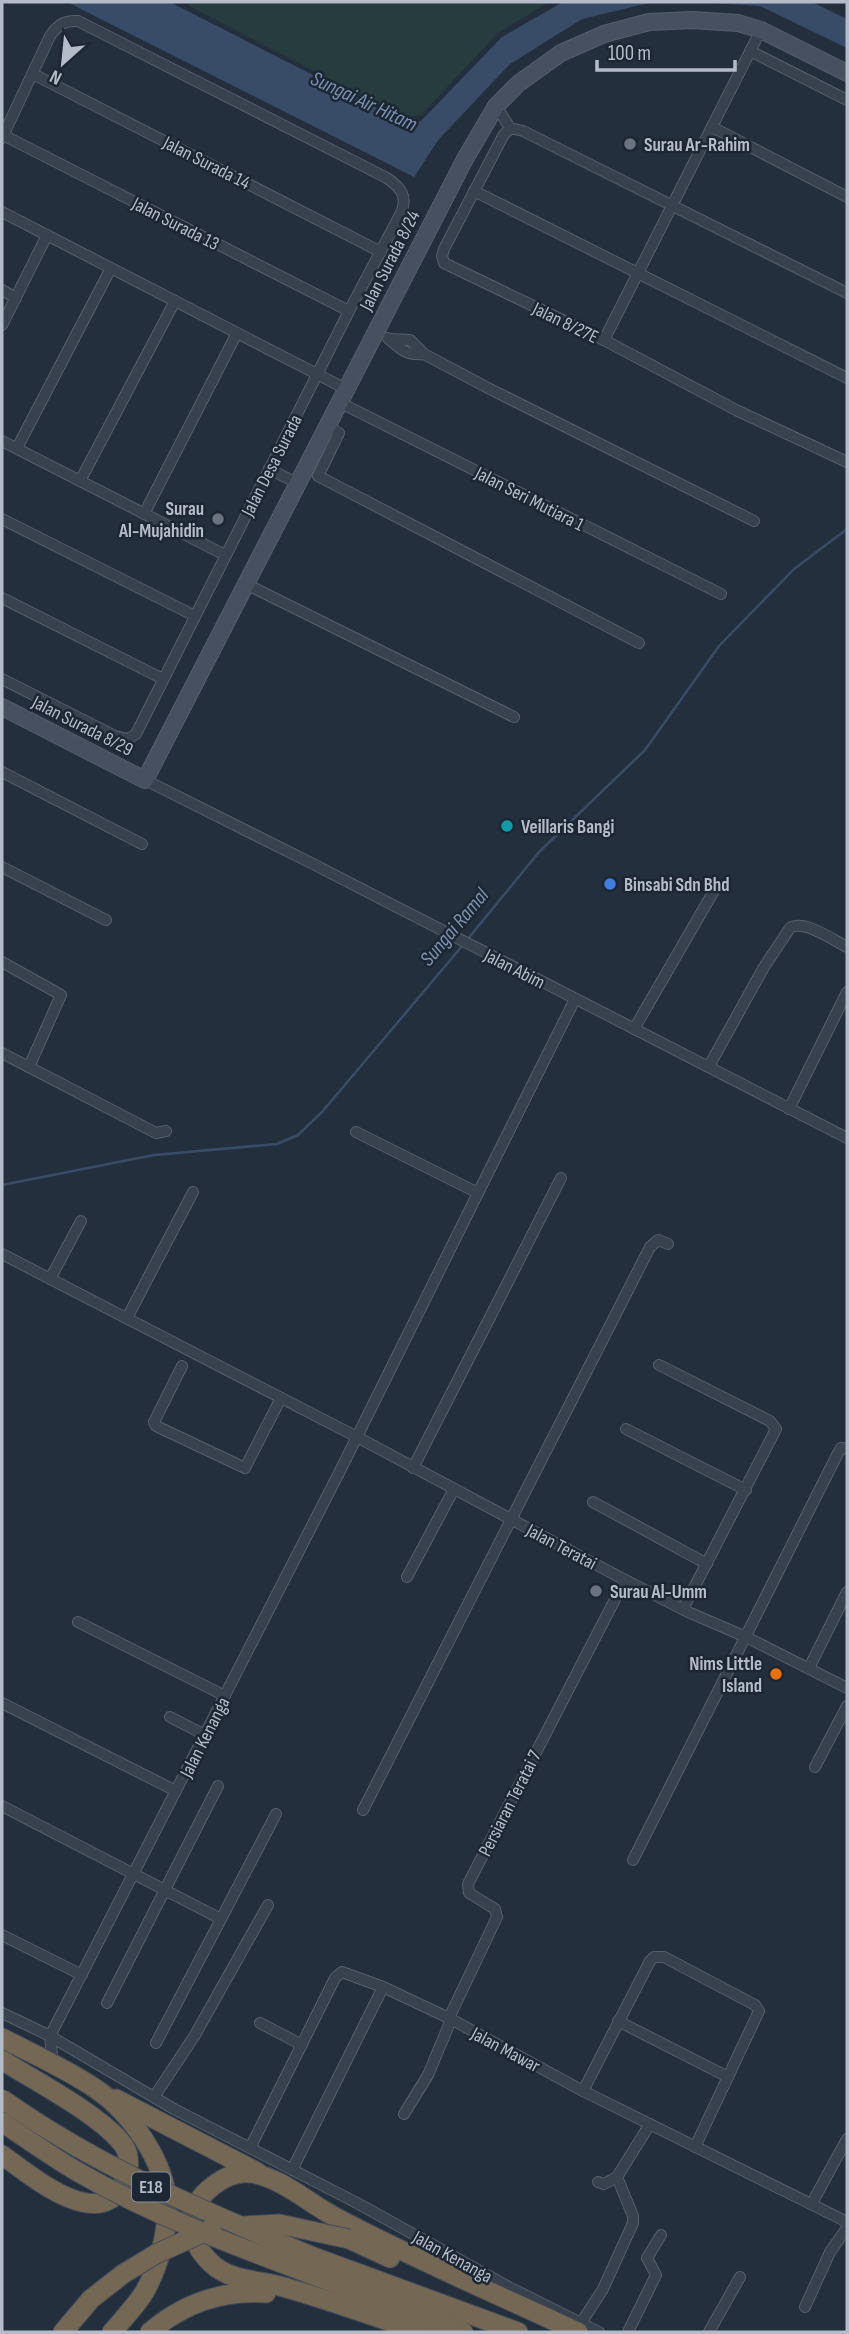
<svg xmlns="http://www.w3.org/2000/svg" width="849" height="2334" font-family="'Sofia Sans Condensed',sans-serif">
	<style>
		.green { fill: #263c3f }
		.water { fill: #394c67 }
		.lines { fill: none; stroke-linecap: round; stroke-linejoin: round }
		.stream { stroke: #394c67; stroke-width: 2.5 }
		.street-casing { stroke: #565f6c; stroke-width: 12 }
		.secondary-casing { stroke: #565f6c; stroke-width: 18 }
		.highway-casing { stroke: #434c59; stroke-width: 21 }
		.street { stroke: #38414e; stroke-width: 10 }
		.secondary { stroke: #465061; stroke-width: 16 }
		.highway { stroke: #746855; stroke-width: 19 }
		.highway-bridge-casing { stroke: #434c59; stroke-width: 21; stroke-linecap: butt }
		.highway-bridge { stroke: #746855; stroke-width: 19 }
		.worship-dot { fill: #6b7280; stroke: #1d2633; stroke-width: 2.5 }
		.culture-dot { fill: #0f9aa8; stroke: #1d2633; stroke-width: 2.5 }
		.shop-dot { fill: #3f7fe0; stroke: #1d2633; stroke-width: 2.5 }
		.food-dot { fill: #e8710a; stroke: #1d2633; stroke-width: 2.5 }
		.labels { text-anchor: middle; stroke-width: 5; stroke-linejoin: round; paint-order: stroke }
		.shield { fill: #1d2633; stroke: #878f9c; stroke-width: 2 }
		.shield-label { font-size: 18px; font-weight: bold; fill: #b4bcc9 }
		.poi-label { font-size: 19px; font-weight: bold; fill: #b4bcc9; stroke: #1d2633; text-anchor: start }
		.street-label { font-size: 19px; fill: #b4bcc9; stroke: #1d2633 }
		.water-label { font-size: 21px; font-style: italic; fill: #7c92b1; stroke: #1d2633 }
	</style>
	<rect width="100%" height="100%" fill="#242f3e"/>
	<!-- green -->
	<polygon class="green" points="191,2 549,2 498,33 421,115 403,117 189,6"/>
	<!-- water -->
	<g class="water">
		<polygon points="67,2 170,2 407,123 421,121 502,37 563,2 653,2 582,19 510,64 439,139 414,177"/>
		<polygon points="694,2 812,2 847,19 847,48 760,6"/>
	</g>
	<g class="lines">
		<!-- stream -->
		<g class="stream">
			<polyline points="467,940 539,852 645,750 719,646 794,569 847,529"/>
			<polyline points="2,1185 154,1155 277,1144 298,1135 322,1112 463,945"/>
		</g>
		<defs>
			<g id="street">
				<polyline points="750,51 847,100"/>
				<polyline points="33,74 381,252"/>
				<polyline points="496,106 510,128 503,136 444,249 442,256 444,263 604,340 736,410 847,462"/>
				<polyline points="712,127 847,197"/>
				<polyline points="510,128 523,131 847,293"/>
				<polyline points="3,135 349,311"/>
				<path d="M 2,138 L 50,36 C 58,25 64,20 78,21 L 387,178 C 401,188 408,196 401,213 L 349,311 L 136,734 L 128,739 L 115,736 L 2,679"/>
				<polyline points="474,191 847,378"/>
				<polyline points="2,212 346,389"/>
				<polyline points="2,290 16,298"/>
				<polyline points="2,325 47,235"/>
				<path d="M 388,338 C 400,349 407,356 424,354"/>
				<polyline points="389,339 410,340 424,354 486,387 754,521"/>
				<polyline points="604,340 761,30"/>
				<polyline points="339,402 721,594"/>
				<polyline points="326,426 339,433 318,476 639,643"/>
				<polyline points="2,441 225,555"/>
				<polyline points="17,448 111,268"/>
				<polyline points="269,469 297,483"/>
				<polyline points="80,481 175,301"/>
				<polyline points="144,514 237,333"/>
				<polyline points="2,519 195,616"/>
				<polyline points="246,584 514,717"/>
				<polyline points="2,598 163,679"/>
				<polyline points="2,772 142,844"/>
				<polyline points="145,780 313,864 847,1138"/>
				<polyline points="2,867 106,920"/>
				<polyline points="2,962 61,995 29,1067"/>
				<polyline points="634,1029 715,889"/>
				<polyline points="2,1053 156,1133 166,1131"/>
				<path d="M 709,1066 L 764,967 L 790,928 C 804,919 833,940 847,947"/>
				<polyline points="789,1109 847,992"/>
				<polyline points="478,1193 575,999"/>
				<polyline points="2,1254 357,1437 625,1580 688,1612 746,1637 847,1688"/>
				<polyline points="50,1279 81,1221"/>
				<polyline points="127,1318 193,1192"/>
				<polyline points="659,1365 770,1421 776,1429 683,1609"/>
				<polyline points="182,1366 154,1422 156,1426 245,1468 281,1398"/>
				<polyline points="626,1429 746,1490"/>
				<polyline points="413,1468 561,1178"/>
				<polyline points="593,1502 707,1564"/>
				<polyline points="407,1577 454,1489"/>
				<polyline points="78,1622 225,1696"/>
				<polyline points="809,1668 847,1592"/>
				<polyline points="2,1703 176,1791"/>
				<polyline points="170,1717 205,1735"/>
				<polyline points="815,1767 847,1706"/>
				<polyline points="2,1806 221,1919 156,2043"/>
				<polyline points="363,1810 650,1247 658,1240 668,1244"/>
				<polyline points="633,1860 838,1453 841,1448 847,1449"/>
				<polyline points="221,1919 276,1814"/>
				<polyline points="2,1935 82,1975"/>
				<polyline points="107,2003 218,1786"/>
				<polyline points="2,2013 50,2036 174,2109 357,2203 509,2287 599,2332"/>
				<polyline points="449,2018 497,1917 495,1909 469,1893 468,1884 625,1580"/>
				<polyline points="618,2021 728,2077"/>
				<polyline points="260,2023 302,2045"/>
				<polyline points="53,2064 50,2036 339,1473 478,1193 356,1132"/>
				<polyline points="583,2091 650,1961 654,1957 664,1957 755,2005 759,2011 695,2147"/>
				<polyline points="154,2097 195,2035 268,1905"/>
				<polyline points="404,2114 428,2075 451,2020"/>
				<polyline points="250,2148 335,1978 342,1972 383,1987 449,2018 583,2091 847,2222"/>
				<polyline points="292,2170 383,1987"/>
				<polyline points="598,2182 604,2184 617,2177 650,2124"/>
				<polyline points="812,2203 847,2139"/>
				<polyline points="805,2307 830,2252 847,2228"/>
				<polyline points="581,2323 603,2289 633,2223 633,2216 617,2177"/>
				<polyline points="628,2332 656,2275 647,2258 661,2235"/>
				<polyline points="709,2332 740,2277"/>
			</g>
			<polyline id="secondary" points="2,707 145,780 465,159 496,106 519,83 561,53 604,34 649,22 692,20 738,23 761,30 847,73"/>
			<g id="highway">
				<path d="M 2,2038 C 33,2054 67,2069 96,2089 C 130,2112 165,2161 167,2203 C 168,2232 159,2266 145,2291 C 136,2306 123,2319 112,2332"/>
				<path d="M 2,2060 C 35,2081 103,2116 124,2146 C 131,2157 129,2171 124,2182 C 101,2236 29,2174 2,2155"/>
				<polyline points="116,2099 257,2172"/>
				<polyline points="349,2239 390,2258"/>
				<polyline points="311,2256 518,2332"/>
				<polyline points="308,2273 463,2332"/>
				<polyline points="63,2332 91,2299"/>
				<path d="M 150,2332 C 184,2303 222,2290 266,2293"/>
				<path d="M 422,2332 C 374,2317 325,2298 276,2285 C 255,2280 229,2280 212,2264 C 200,2253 188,2234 192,2217 C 196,2194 226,2170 251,2173 C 282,2178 307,2202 335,2217 C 414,2259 497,2294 578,2332"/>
			</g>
		</defs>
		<!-- street casing -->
		<use href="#street" class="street-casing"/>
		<!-- secondary casing -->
		<use href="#secondary" class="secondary-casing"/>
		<!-- highway casing -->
		<use href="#highway" class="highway-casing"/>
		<!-- street -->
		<use href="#street" class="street"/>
		<!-- secondary -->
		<use href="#secondary" class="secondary"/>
		<!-- highway -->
		<use href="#highway" class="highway"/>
		<defs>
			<g id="highway-bridge">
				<path d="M 2,2099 C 99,2168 202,2210 311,2256"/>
				<path d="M 2,2122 C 27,2139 52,2157 78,2172 C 151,2214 230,2244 308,2273"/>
				<polyline points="244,2226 279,2224 349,2239"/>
				<polyline points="91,2299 123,2274 156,2254 211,2229"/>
			</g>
		</defs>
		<!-- highway-bridge casing -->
		<use href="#highway-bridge" class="highway-bridge-casing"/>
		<!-- highway-bridge -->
		<use href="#highway-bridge" class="highway-bridge"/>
	</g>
	<!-- markers -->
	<g class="worship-dot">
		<circle cx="630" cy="144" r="7"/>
		<circle cx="218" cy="519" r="7"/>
		<circle cx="596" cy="1591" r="7"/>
	</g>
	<circle class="culture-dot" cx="507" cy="826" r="7"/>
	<circle class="shop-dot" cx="610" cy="884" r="7"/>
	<circle class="food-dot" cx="776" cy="1674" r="7"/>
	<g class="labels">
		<!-- shield labels -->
		<rect class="shield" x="132" y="2172.5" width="38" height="29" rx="5"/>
		<g class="shield-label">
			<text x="151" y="2193">E18</text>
		</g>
		<!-- poi labels -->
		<g class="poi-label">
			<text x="644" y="151">Surau Ar-Rahim</text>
			<text x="204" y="515" text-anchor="end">Surau<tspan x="204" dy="22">Al-Mujahidin</tspan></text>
			<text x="521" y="833">Veillaris Bangi</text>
			<text x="624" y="891">Binsabi Sdn Bhd</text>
			<text x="610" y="1598">Surau Al-Umm</text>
			<text x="762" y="1670" text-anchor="end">Nims Little<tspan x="762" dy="22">Island</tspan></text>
		</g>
		<!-- street labels -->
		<g class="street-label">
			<text transform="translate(207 162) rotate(27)" y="7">Jalan Surada 14</text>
			<text transform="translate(176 223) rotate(27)" y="7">Jalan Surada 13</text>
			<text transform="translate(389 260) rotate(-63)" y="7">Jalan Surada 8/24</text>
			<text transform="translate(566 322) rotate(26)" y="7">Jalan 8/27E</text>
			<text transform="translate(271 465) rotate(-63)" y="7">Jalan Desa Surada</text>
			<text transform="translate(530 498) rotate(27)" y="7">Jalan Seri Mutiara 1</text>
			<text transform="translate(83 725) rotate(27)" y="7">Jalan Surada 8/29</text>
			<text transform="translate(515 968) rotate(27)" y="7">Jalan Abim</text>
			<text transform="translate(562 1546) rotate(28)" y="7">Jalan Teratai</text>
			<text transform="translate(204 1737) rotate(-63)" y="7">Jalan Kenanga</text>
			<text transform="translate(509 1803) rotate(-63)" y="7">Persiaran Teratai 7</text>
			<text transform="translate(506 2049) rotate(28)" y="7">Jalan Mawar</text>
			<text transform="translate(453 2256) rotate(29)" y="7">Jalan Kenanga</text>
		</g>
		<!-- water labels -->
		<g class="water-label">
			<text transform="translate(364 101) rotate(25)" y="7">Sungai Air Hitam</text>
			<text transform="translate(454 927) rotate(-50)" y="7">Sungai Ramal</text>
		</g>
	</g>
	<!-- border -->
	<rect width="849" height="2334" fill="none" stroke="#b4bcc9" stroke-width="7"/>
	<!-- north arrow -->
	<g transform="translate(63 63) rotate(207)" stroke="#1d2633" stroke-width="5" paint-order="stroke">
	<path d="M0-5L12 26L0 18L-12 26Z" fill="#b4bcc9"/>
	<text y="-10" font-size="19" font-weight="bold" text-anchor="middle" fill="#b4bcc9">N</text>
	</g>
	<!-- scale -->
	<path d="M597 60v10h138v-10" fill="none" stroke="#b4bcc9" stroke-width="3.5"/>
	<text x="608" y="60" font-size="21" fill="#b4bcc9" stroke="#1d2633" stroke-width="5" paint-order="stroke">100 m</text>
</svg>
